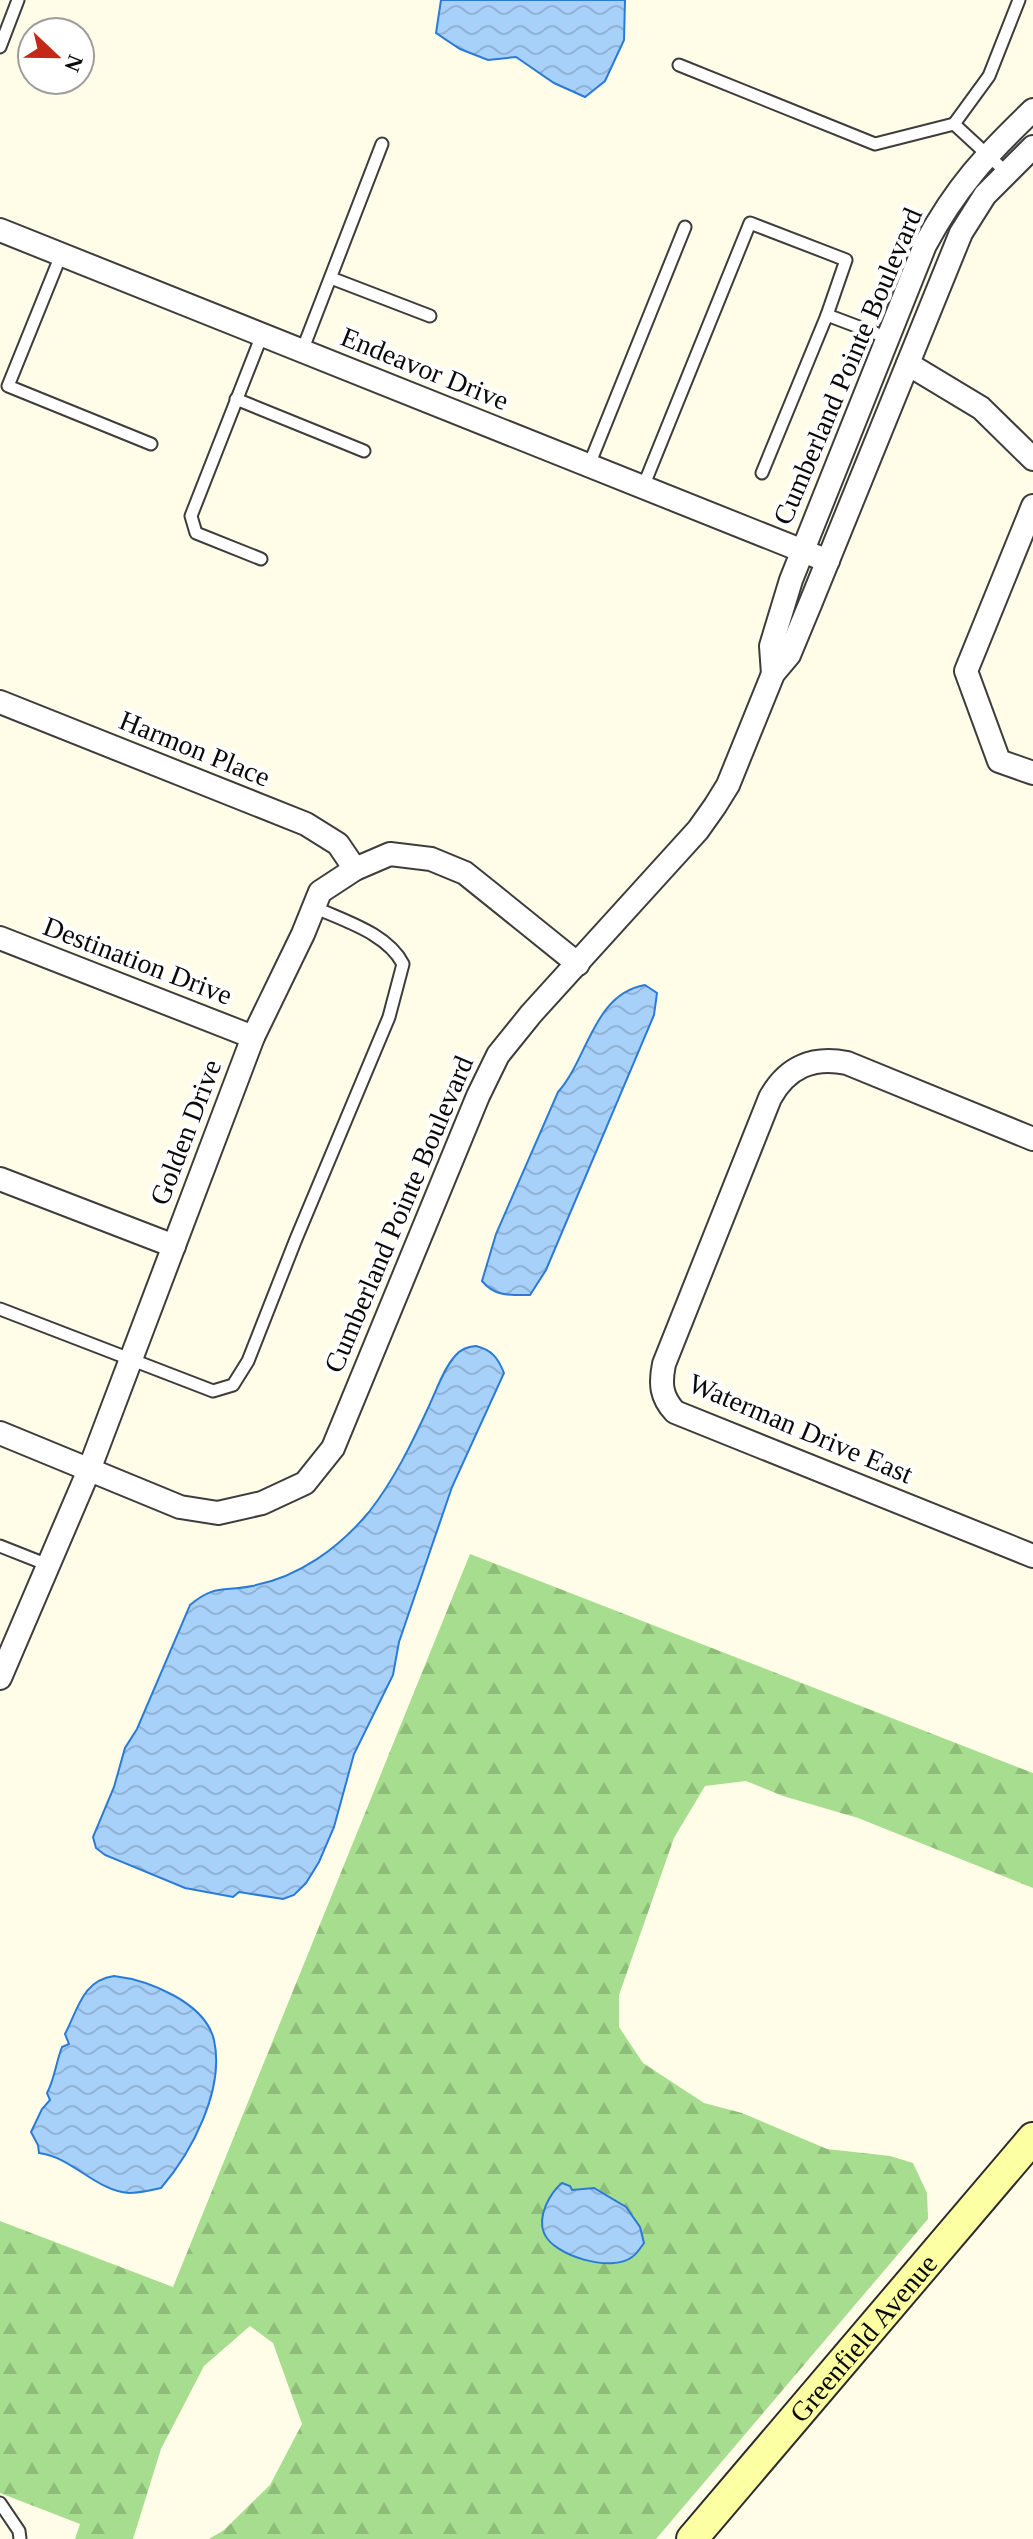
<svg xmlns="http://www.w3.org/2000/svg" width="1033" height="2539" font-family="Georgia,serif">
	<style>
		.forest { fill: url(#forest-firs) }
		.water { fill: url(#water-waves); stroke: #2a7bd6; stroke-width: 2 }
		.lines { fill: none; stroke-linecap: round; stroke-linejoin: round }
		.lane-casing { stroke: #3d3d3d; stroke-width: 15 }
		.street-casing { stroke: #3d3d3d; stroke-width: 26 }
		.secondary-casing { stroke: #2c2c2c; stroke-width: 34 }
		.lane { stroke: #fff; stroke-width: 11 }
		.street { stroke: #fff; stroke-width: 22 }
		.secondary { stroke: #fdffa3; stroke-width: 30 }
		.labels { text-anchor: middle; stroke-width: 8; stroke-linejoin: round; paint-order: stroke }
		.street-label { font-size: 28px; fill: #0a0a0a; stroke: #fff }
	</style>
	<defs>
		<pattern id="forest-firs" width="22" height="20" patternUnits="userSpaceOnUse" patternTransform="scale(2)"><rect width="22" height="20" fill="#a7dd8e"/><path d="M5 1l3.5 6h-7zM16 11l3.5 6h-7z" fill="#8ebc79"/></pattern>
		<pattern id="water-waves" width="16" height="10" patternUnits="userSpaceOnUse" patternTransform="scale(2)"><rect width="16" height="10" fill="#a8d1fa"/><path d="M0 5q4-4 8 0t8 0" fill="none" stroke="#8fb2d5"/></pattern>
	</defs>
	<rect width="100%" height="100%" fill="#fffde8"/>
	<!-- forest -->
	<polygon class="forest" points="470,1554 1033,1773 1033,1888 858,1818 783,1796 746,1781 705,1786 674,1838 619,1995 619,2027 643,2063 704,2103 742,2113 827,2149 890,2156 913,2163 927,2193 928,2219 656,2539 209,2539 224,2530 270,2485 302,2424 273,2343 250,2326 204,2366 161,2449 133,2539 75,2539 80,2524 0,2493 0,2221 173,2287"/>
	<!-- water -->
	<g class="water">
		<polygon points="441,0 625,0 624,40 605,81 585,97 554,83 516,57 488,60 460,49 436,33"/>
		<path d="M 645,985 L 657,993 L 654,1015 L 546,1270 L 530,1295 C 511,1295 495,1297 482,1281 L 496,1234 L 558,1092 C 588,1059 593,994 645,985 Z"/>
		<path d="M 476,1346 C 492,1350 498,1358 504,1373 L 452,1487 L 399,1642 L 393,1675 L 354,1754 L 334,1827 L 319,1862 L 306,1883 L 294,1895 L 283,1899 L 239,1892 L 233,1897 L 185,1888 L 105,1855 L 96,1848 L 93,1837 L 114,1787 L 125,1748 L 137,1729 L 190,1605 C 215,1584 223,1592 252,1586 C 299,1577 339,1548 369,1512 C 394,1480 412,1443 429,1406 C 437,1389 443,1370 455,1356 C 461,1349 467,1347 476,1346 Z"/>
		<path d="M 114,1976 C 148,1980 205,2002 214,2040 C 225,2089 192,2152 161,2188 C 151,2190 139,2193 129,2193 C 96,2191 72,2157 39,2153 L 38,2145 L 31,2132 L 42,2109 L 50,2100 L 47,2093 C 55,2078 56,2062 62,2047 L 69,2044 L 65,2034 C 78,2009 83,1980 114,1976 Z"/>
		<path d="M 562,2183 L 570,2186 L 572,2190 L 594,2188 L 626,2207 L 640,2227 L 644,2243 C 641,2247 637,2254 632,2257 C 612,2273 553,2256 544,2233 C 537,2216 550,2193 562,2183 Z"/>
	</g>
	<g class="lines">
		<defs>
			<g id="lane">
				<polyline points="0,47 18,0"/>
				<polyline points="679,65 875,144 954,124 1006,172"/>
				<polyline points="954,124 989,76 1019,0"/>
				<polyline points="61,255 8,386 151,444"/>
				<polyline points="331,278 430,316"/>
				<polyline points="302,351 382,144"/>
				<polyline points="236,399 364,451"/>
				<polyline points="589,465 685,227"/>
				<polyline points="762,473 827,315"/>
				<polyline points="643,487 750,223 846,260 827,315 888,338"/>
				<polyline points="261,559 196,533 191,516 262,335"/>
				<path d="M 0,1309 L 213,1391 L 233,1385 L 248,1361 L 296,1239 L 389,1017 L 403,964 C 387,933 344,921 314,907"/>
				<polyline points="0,1546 48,1565"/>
				<polyline points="0,2503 19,2531 20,2539"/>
			</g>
			<g id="street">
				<polyline points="0,230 828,561"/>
				<polyline points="908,364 981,408 1033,459"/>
				<polyline points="1033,506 966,671 999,761 1033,773"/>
				<path d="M 773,674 L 771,646 L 791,580 L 925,245 C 956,187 986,155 1033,110"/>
				<polyline points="0,702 306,824 338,844 355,869"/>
				<polyline points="0,938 253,1037"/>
				<path d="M 1033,1139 L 847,1063 C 813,1056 787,1067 770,1098 L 664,1364 C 660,1384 661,1397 675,1412 L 1033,1556"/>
				<polyline points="0,1179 174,1246"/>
				<polyline points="0,1433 180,1507 218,1513 262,1503 305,1483 333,1448 478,1096 498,1055 531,1014 698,830 715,806 728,785 773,674 789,655 811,602 961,233 985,195 1033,147"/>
				<polyline points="0,1678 89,1470 253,1037 303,934 320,892 355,869 390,854 431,859 465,873 578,964"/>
			</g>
			<g id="secondary">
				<path id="s1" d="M 692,2539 L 1033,2138"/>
			</g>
		</defs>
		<!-- lane casing -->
		<use href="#lane" class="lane-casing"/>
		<!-- street casing -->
		<use href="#street" class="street-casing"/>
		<!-- secondary casing -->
		<use href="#secondary" class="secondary-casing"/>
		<!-- lane -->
		<use href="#lane" class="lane"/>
		<!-- street -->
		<use href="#street" class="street"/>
		<!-- secondary -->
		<use href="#secondary" class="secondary"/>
	</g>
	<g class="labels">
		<!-- street labels -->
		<g class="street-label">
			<text transform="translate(847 366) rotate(-67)" y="10">Cumberland Pointe Boulevard</text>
			<text transform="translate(425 368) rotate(22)" y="10">Endeavor Drive</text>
			<text transform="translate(195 748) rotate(22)" y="10">Harmon Place</text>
			<text transform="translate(138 960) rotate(21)" y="10">Destination Drive</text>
			<text transform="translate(185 1132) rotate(-69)" y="10">Golden Drive</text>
			<text transform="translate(398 1214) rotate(-67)" y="10">Cumberland Pointe Boulevard</text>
			<text transform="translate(801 1428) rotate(23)" y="10">Waterman Drive East</text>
			<text dy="10" stroke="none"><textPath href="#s1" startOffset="264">Greenfield Avenue</textPath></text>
		</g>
	</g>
	<!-- north arrow -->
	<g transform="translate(56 56) rotate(112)"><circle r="38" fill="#ffffff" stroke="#9d9d9d" stroke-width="2"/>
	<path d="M0-6L14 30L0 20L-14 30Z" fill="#c3281a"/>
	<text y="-12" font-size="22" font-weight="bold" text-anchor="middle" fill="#0a0a0a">N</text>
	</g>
</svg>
